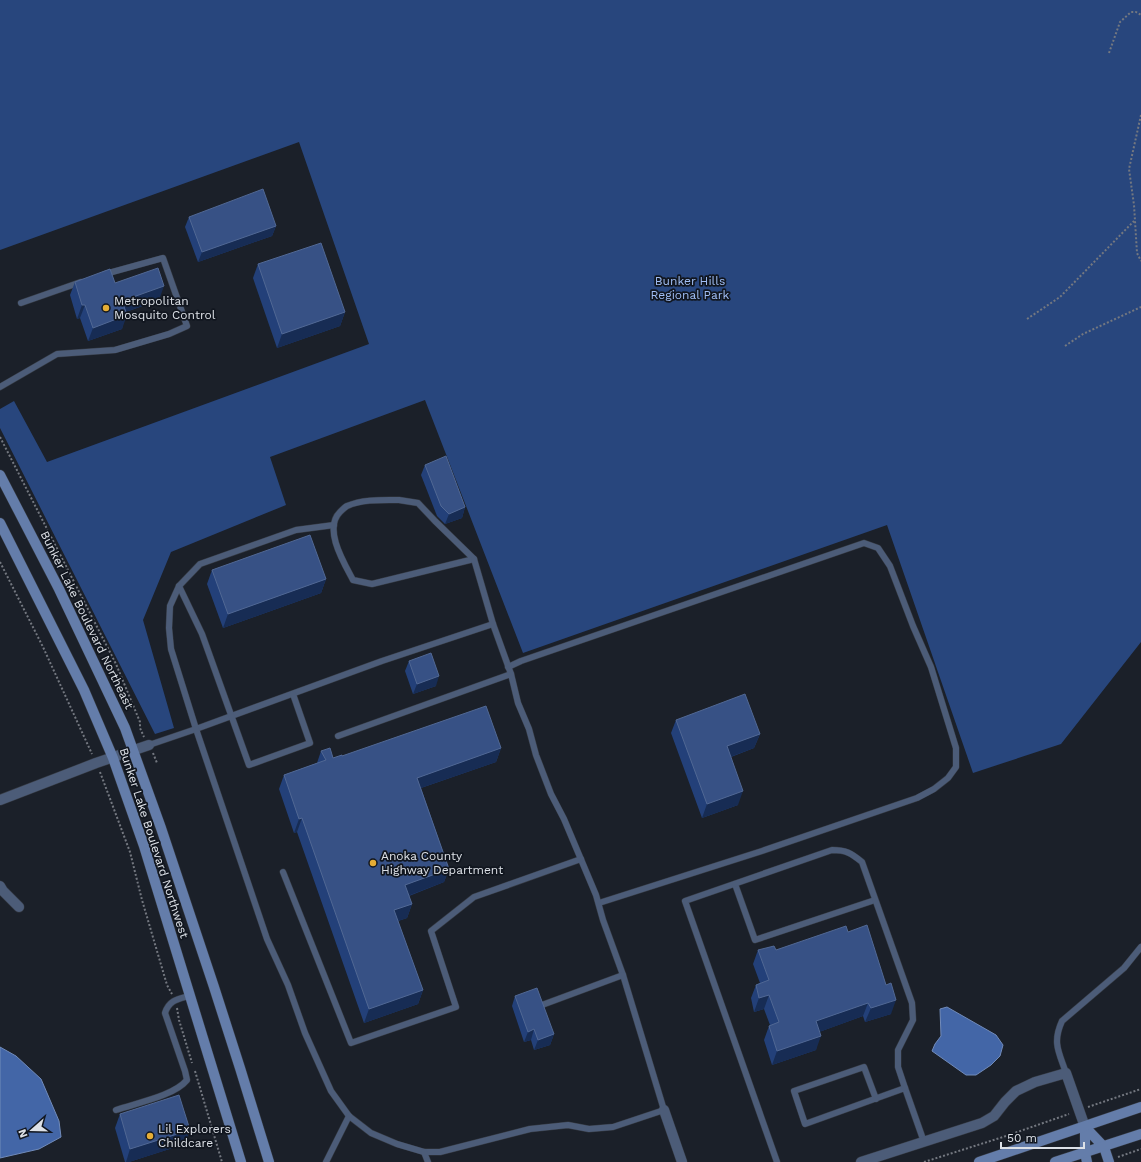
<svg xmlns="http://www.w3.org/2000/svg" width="1141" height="1162" font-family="'Work Sans',sans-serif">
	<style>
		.green { fill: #28467d }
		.water { fill: #4366a7; stroke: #718bba }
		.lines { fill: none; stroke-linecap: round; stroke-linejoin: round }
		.lane-casing { stroke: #363b44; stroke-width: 7 }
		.street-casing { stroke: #363b44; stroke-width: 11 }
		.secondary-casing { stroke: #363b44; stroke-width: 11 }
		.path { stroke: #747880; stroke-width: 2; stroke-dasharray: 2 2; stroke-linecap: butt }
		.lane { stroke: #4c5c78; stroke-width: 6 }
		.street { stroke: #4c5c78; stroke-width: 10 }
		.secondary { stroke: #647daa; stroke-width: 10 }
		.wall { fill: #234079 }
		.shaded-wall { fill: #172c54 }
		.building { fill: #375185; stroke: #516894 }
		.poi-dot { fill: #e5ad36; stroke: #11161f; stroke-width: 1.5 }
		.labels { text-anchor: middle; stroke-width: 3.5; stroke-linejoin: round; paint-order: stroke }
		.park-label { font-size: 12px; fill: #a1bff6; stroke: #11161f }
		.poi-label { font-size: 12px; fill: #dde1e7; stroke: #11161f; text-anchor: start }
		.street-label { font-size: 12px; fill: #dde1e7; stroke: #11161f }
	</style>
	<rect width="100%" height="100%" fill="#1b2029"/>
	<!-- green -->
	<polygon class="green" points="0,0 1141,0 1141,642 1061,744 973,773 887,525 523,653 425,400 270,457 286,505 171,552 143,620 174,728 155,734 0,428 0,409 14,401 47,462 369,344 299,142 0,250"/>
	<!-- water -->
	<g class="water">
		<polygon points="947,1007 996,1035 1003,1045 1000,1056 991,1065 976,1075 966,1075 932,1051 935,1044 941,1036 940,1009"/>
		<polygon points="0,1047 16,1056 41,1079 59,1121 61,1137 39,1149 0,1158"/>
	</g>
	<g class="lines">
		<defs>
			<g id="lane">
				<polyline points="21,303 81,282"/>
				<polyline points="0,387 57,354 115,350 169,334 187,326 163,258 105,274"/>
				<path d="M 399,500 L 418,503 L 435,521 L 474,559 L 372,584 L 353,580 C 344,563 323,529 340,512 C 342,510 345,507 347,506 C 363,499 382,500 399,500 Z"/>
				<polyline points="334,525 296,530 200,564 179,586 170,606 169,628 171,649 196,729 382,661 493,624"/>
				<polyline points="179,586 202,634 249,765 310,743 293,694"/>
				<polyline points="508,667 521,661 864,543 878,548 890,566 913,626 931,667 956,748 956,767 948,778 934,789 917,798 762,851 599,903"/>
				<polyline points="338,736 511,674"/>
				<polyline points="149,745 196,729 267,939 288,985 305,1033 331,1091 349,1116 371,1133 397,1144 424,1152 440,1152 530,1129 568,1125 589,1129 613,1127 664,1110 623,975 603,920 596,895 564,819 551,794 536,755 529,729 518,703 511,674 493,624 474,559"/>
				<polyline points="283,872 351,1043 456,1007 431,931 474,897 581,859"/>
				<polyline points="735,884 755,940 875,900"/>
				<polyline points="542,1005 623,975"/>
				<path d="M 1066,1073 C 1059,1052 1052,1043 1062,1021 L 1124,968 L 1141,947"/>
				<polyline points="876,1099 864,1067 794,1091 805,1124 905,1088 924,1142"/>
				<path d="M 116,1110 C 136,1103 174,1096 187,1080 L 185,1071 L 165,1013 C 169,1000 178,999 189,996"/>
				<polyline points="424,1152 428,1162"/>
				<polyline points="326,1162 349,1116"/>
				<path d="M 777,1162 L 685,901 L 832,850 C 846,850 851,853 862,862 L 912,1003 L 913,1020 L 898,1050 L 898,1067 L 905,1088"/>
			</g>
			<g id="street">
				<polyline points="0,800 96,763 149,745"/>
				<polyline points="0,886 3,891 19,907"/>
				<polyline points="664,1110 682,1162"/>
				<polyline points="861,1162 982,1123 994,1116 1005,1102 1016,1091 1035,1082 1066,1073 1085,1127"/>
			</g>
			<g id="secondary">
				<polyline points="0,475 59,589 125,728 161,828 214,987 240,1068 269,1162"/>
				<polyline points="0,523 84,690 113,758 144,846 241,1162"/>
				<polyline points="1085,1127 1104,1147 1109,1162"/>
				<polyline points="1085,1127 1085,1153 1087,1162"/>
				<polyline points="979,1162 1141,1107"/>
				<polyline points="1055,1162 1141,1134"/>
			</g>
		</defs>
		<!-- lane casing -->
		<use href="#lane" class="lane-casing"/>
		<!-- street casing -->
		<use href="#street" class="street-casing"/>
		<!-- secondary casing -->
		<use href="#secondary" class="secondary-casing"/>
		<!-- path -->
		<g class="path">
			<polyline points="1109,53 1120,22 1131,12 1136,12 1141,15"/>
			<polyline points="1141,115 1129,169 1134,205 1137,253 1141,261"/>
			<polyline points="1027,319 1060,297 1134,221"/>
			<polyline points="1065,346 1083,334 1141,307"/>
			<polyline points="0,437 116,664 140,722 140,728 144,737"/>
			<polyline points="0,562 43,647 92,754"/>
			<polyline points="153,753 157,763"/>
			<polyline points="100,772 130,852 142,900 167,985 172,994"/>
			<polyline points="177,1008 179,1020 192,1063"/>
			<polyline points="195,1071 222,1162"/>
			<polyline points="1088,1107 1141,1089"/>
			<polyline points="1118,1157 1141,1149"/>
			<polyline points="924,1162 1003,1137 1069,1114"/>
		</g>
		<!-- lane -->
		<use href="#lane" class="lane"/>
		<!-- street -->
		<use href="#street" class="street"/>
		<!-- secondary -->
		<use href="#secondary" class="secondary"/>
	</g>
	<!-- wall -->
	<g class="wall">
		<polygon points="189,217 276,226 272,236 198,262 185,227"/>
		<polygon points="258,264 345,312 340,326 277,348 253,278"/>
		<polygon points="75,282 115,283 159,300 126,312 122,329 88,341 80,318 77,319 70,295"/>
		<polygon points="425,465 465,507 462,518 445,524 437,516 421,475"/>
		<polygon points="212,570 326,579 321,593 223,628 207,584"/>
		<polygon points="409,661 436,686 413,694 405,671"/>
		<polygon points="676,720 760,734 754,748 731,757 738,805 702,818 671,733"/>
		<polygon points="501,748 496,762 421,788 449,869 444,882 409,896 412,904 407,918 398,921 423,990 418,1004 364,1023 297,832 294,833 279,789 284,775 317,763 321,751 333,758 342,756"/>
		<polygon points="848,932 891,1014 865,1022 863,1016 819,1032 816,1050 772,1065 764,1040 769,1026 770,1025 764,1009 754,1012 751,998 756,985 760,983 753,964 758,950 776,950"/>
		<polygon points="515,996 554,1034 550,1045 534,1050 531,1040 524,1042 512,1006"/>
		<polygon points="120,1114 190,1130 185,1144 129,1162 125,1162 115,1128"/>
	</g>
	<!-- shaded-wall -->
	<g class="shaded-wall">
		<polygon points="276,226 272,236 198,262 202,252"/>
		<polygon points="164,286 159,300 117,315 122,301"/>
		<polygon points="82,305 85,305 80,318 77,319"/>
		<polygon points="345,312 340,326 277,348 282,334"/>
		<polygon points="127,315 122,329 88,341 93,328"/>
		<polygon points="465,507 462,518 445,524 449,514"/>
		<polygon points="326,579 321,593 223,628 228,614"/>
		<polygon points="439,676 436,686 413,694 417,684"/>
		<polygon points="760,734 754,748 722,760 727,746"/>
		<polygon points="501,748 496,762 412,791 417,778"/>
		<polygon points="743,791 738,805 702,818 707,804"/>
		<polygon points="302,818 297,832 294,833 299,819"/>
		<polygon points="449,869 444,882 400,899 405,885"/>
		<polygon points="412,904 407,918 389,924 394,910"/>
		<polygon points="423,990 418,1004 364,1023 369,1009"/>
		<polygon points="769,995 764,1009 754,1012 759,998"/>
		<polygon points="896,1000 891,1014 865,1022 871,1008"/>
		<polygon points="868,1003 863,1016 811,1035 816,1021"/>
		<polygon points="534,1029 531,1040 524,1042 528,1032"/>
		<polygon points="554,1034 550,1045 534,1050 538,1040"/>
		<polygon points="821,1036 816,1050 772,1065 777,1051"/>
		<polygon points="190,1130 185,1144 129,1162 126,1162 130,1149"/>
	</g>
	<!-- building -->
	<g class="building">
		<polygon points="263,189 276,226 202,252 189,217"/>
		<polygon points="321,243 345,312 282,334 258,264"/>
		<polygon points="158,268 164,286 122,301 127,315 93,328 85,305 82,305 75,282 110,269 115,283"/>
		<polygon points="446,456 465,507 449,514 441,506 425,465"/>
		<polygon points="310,535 326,579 228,614 212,570"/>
		<polygon points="431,653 439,676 417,684 409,661"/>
		<polygon points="745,694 760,734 727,746 743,791 707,804 676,720"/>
		<polygon points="486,706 501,748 417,778 449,869 405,885 412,904 394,910 423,990 369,1009 302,818 299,819 284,775 326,760 321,751 330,748 333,758 342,755 342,756"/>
		<polygon points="867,925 886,985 891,983 896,1000 871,1008 868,1003 816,1021 821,1036 777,1051 769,1026 779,1022 769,995 759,998 756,985 769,980 758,950 774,946 776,950 846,926 848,932"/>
		<polygon points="537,988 554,1034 538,1040 534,1029 528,1032 515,996"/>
		<polygon points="179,1095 190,1130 130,1149 120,1114"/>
	</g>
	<!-- markers -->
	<g class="poi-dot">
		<circle cx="106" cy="308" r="4"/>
		<circle cx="373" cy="863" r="4"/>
		<circle cx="150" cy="1136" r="4"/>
	</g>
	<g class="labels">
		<!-- park labels -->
		<g class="park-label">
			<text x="690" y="285">Bunker Hills<tspan x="690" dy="14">Regional Park</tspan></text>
		</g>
		<!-- poi labels -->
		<g class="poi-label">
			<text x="114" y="305">Metropolitan<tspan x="114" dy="14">Mosquito Control</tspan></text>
			<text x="381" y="860">Anoka County<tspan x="381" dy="14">Highway Department</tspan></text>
			<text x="158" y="1133">Lil Explorers<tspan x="158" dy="14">Childcare</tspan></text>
		</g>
		<!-- street labels -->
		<g class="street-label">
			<text transform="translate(87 620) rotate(64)" y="4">Bunker Lake Boulevard Northeast</text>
			<text transform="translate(154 843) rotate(72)" y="4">Bunker Lake Boulevard Northwest</text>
		</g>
	</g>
	<!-- north arrow -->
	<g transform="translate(32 1130) rotate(250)" stroke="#11161f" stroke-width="3" paint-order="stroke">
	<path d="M0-3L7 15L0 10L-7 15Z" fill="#dde1e7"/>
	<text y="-6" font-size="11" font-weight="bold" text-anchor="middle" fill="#dde1e7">N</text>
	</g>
	<!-- scale -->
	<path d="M1001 1142v6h83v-6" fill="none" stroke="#dde1e7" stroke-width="2"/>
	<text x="1007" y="1142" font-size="12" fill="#dde1e7" stroke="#11161f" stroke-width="3" paint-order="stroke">50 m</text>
</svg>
